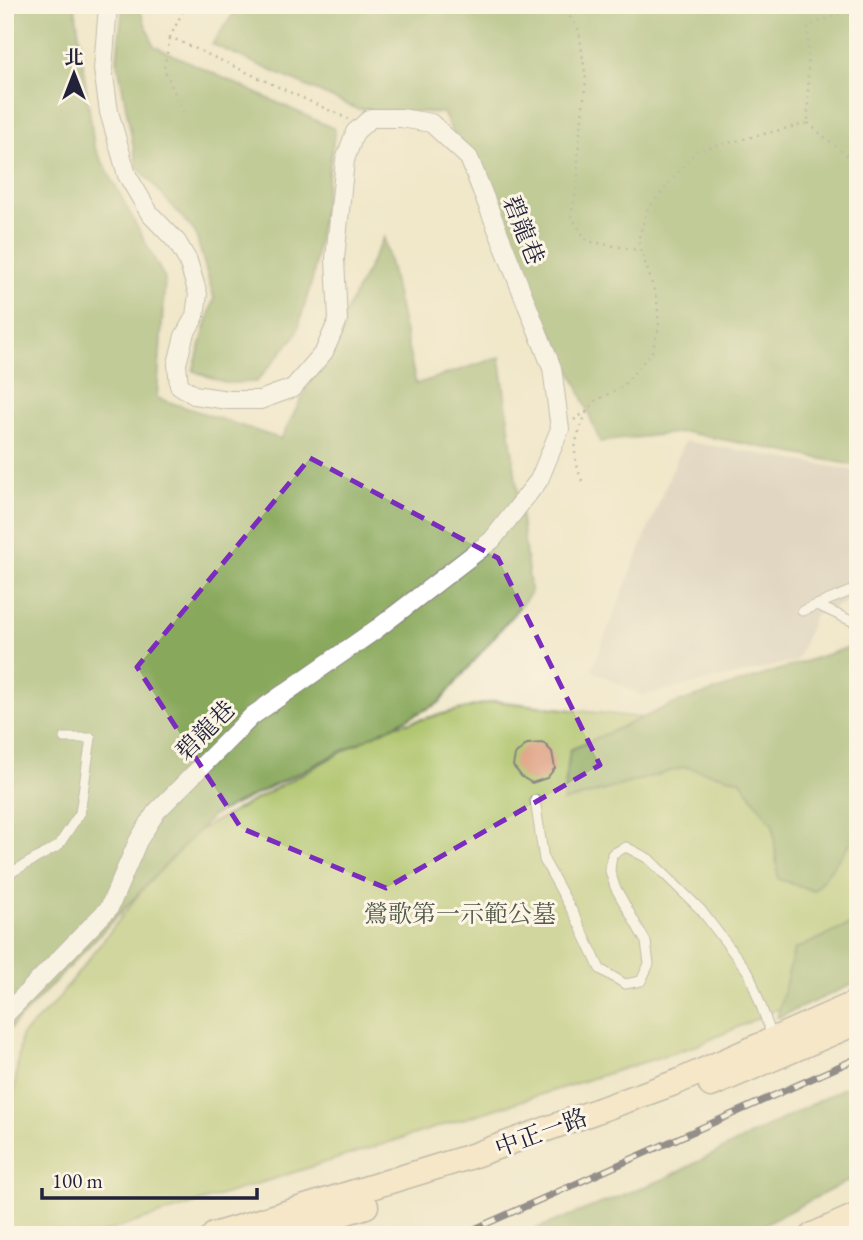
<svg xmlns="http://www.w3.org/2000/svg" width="863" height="1240" font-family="'EB Garamond','Noto Serif TC',serif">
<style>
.industrial{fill:#cdc2b9}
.green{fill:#abc267;stroke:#667251;stroke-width:2}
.forest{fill:#88a85c;stroke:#55654c;stroke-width:2}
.building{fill:#dc9a7b}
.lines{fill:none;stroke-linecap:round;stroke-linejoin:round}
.lane-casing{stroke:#8a8583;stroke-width:11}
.street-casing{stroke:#8a8583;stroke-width:20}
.secondary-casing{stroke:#8a8583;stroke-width:27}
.path{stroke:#8a8583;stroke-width:2.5;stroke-dasharray:2 5;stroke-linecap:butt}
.lane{stroke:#fff;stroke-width:9}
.street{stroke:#fff;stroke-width:18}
.secondary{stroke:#fbe6c4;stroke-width:24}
.rail-casing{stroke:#22223b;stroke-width:7}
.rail{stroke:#fcf5e5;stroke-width:4.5;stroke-dasharray:13;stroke-linecap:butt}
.marked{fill:none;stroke:#7b2cbf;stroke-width:5;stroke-dasharray:14 9;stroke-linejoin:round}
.labels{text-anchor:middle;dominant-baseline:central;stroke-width:6;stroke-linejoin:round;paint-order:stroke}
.street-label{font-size:24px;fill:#22223b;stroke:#fcf5e5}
.park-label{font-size:24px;fill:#525a4a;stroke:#fcf5e5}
</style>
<rect width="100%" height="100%" fill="#fcf5e5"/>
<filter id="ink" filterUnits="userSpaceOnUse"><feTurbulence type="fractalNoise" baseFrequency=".0143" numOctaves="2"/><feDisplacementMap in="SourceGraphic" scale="14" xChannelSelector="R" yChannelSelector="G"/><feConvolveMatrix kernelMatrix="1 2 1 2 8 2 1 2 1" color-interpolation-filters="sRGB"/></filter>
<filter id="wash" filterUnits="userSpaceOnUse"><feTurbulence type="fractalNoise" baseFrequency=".00686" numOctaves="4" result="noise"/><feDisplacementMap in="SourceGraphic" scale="28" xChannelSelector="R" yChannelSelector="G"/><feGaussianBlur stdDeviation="1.57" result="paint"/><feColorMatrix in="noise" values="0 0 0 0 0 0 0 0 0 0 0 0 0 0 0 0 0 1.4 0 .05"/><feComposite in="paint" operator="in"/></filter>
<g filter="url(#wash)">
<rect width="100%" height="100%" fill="#f1e8cb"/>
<path class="industrial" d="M684 441 858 471V597L814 616 797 661 642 696 591 670Z"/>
<path class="green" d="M495 701 730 728 858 721V973L698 1045 95 1235H5V1167L21 1036 53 1005 181 840 386 728Z"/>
<g class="forest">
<path d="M5 5H75L94 146 165 279 157 398 281 439 384 237 416 384 500 357 531 593 439 703 212 816 5 1034Z"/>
<path d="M123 5H138L154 46 335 129 313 277 296 335 256 382 226 383 193 371 214 298 195 232 137 166 117 59Z"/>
<path d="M240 5H858V466L684 432 600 442 577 384 443 113 357 109 212 44Z"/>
<path d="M850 647 858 656V833L814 891 778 879 773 825 740 780 685 767 563 802 570 750 671 705Z"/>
<path d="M858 921V982L777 1018 794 950Z"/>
<path d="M858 1081V1176L743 1235H520L662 1180Z"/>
</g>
<g id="blocks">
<path class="building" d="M544 743 552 752 555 768 547 778 532 783 522 777 513 766 515 755 527 744Z"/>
</g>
</g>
<g filter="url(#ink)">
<use href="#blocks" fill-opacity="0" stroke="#8a8583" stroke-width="2"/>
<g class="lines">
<defs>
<g id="lane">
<path d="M817 605 858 624"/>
<path d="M802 611 858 588"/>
<path d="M535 800 544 860 576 918 600 969 625 984 641 981 649 964 646 942 615 887 610 871 612 854 626 847 649 859 701 910 749 973 772 1036"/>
<path d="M5 876 58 846 80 813 91 738H64"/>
</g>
<path id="street" d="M5 1015 109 908 138 841 156 812 252 716 378 628 492 540 539 480 560 429 552 368 469 158 431 123 401 118H371L355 132 345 160 335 259 338 320 324 352 293 388 260 400H228L194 395 179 385 177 364 184 336 195 316 198 294 188 261 177 242 150 214 127 175 109 112 103 69 108 5"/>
<g id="secondary">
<path d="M711 1085 858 1022"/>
<path d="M214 1235 469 1157 677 1082 858 1002"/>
<path d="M273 1235 366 1206"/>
<path d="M813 1235 858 1215"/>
</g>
</defs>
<use href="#lane" class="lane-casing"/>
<use href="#street" class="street-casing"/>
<use href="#secondary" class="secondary-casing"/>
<g class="path">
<path d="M186 5 170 37 348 119"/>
<path d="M562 5 579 30 586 80 578 153V180L571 216 587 241 642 251"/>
<path d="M170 38 164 68 185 117"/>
<path d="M808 123 858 165"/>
<path d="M574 420 587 411 595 401 622 387 652 352 659 327 657 299 638 241 647 210 696 151 808 123V26L858 6"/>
<path d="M582 481C570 449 575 442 587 411"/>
</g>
<use href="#lane" class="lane"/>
<use href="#street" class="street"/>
<use href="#secondary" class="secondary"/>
<defs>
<path id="rail" d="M461 1235 858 1058"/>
</defs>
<use href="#rail" class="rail-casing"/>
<use href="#rail" class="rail"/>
</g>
</g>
<path d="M0 0H863V1240H0ZM310 458 498 558 600 765 386 888 241 828 137 667Z" fill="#f1e8cb" fill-opacity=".55" fill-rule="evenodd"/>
<path class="marked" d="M310 458 498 558 600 765 386 888 241 828 137 667Z"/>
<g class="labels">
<g class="street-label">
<text transform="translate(524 230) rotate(68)">碧龍巷</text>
<text transform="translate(205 730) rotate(-45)">碧龍巷</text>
<text transform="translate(541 1132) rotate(-20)">中正一路</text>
</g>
<g class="park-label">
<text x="460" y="913">鶯歌第一示範公墓</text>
</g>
</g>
<rect width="863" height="1240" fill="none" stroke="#fcf5e5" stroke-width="28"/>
<g transform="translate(74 74)" stroke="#fcf5e5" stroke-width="5" paint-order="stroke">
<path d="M0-5L12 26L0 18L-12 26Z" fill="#22223b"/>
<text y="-10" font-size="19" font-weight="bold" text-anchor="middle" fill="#22223b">北</text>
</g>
<path d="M42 1188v10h215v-10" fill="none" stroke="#22223b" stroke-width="3.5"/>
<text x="52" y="1188" font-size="21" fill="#22223b" stroke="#fcf5e5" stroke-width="5" paint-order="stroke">100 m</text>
</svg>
